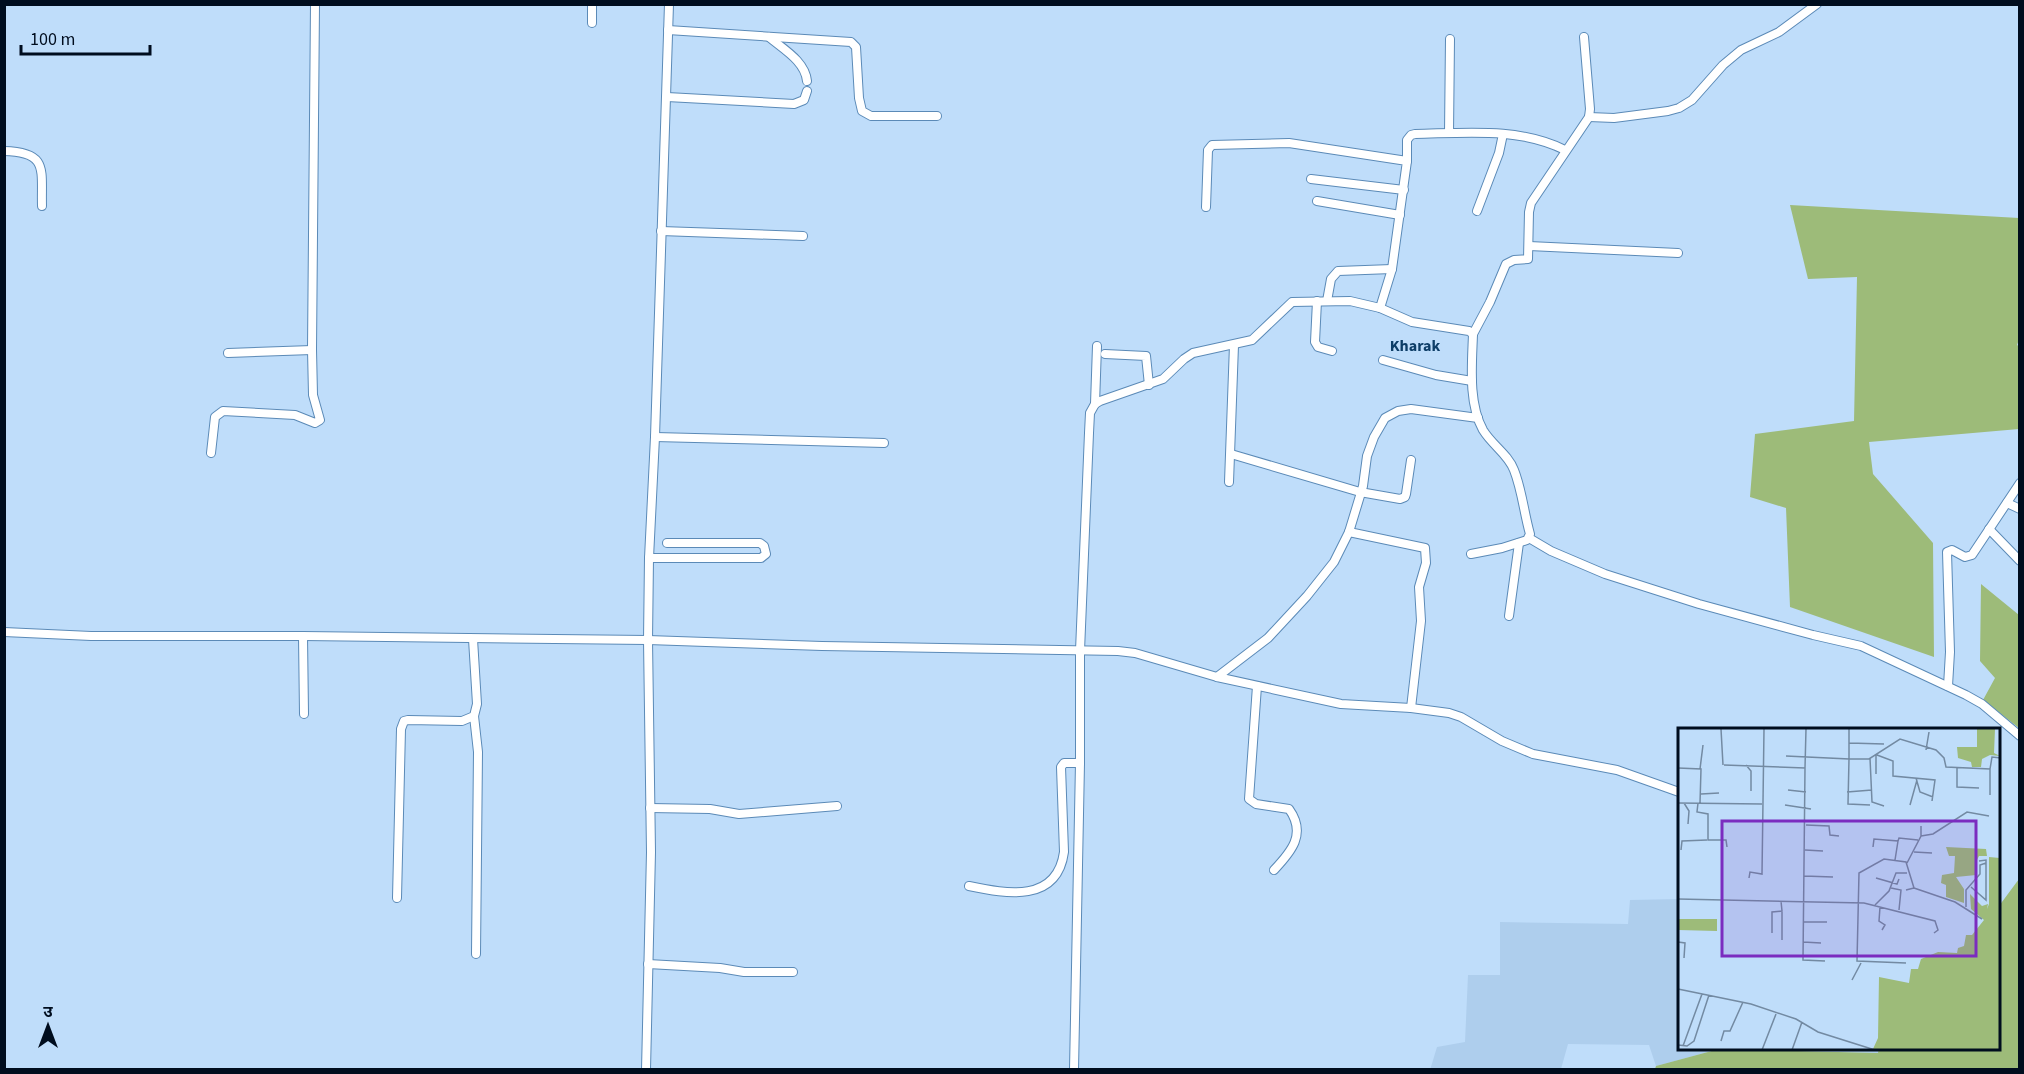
<svg xmlns="http://www.w3.org/2000/svg" width="2024" height="1074" font-family="'Source Sans 3','Noto Sans Devanagari',sans-serif">
<style>
.built{fill:#aeceed}
.green{fill:#9dbb79}
.lines{fill:none;stroke-linecap:round;stroke-linejoin:round}
.street-casing{stroke:#5b8ab7;stroke-width:10}
.street{stroke:#fff;stroke-width:8}
.labels{text-anchor:middle;dominant-baseline:central;stroke-width:5;stroke-linejoin:round;paint-order:stroke}
.neighbourhood-label{font-size:16px;font-weight:bold;fill:#0e3e67;stroke:#bfddfa}
.inset-road{fill:none;stroke:#738aa2;stroke-width:1.5}
.view{fill:#7b2cbf;fill-opacity:0.15;stroke:#7b2cbf;stroke-width:3}
.inset-edge{fill:none;stroke:#000d1e;stroke-width:3}
</style>
<rect width="100%" height="100%" fill="#bfddfa"/>
<g class="built">
<path d="M1679 899V1048L1719 1049 1656 1066 1649 1045 1568 1044 1561 1069 1430 1070 1437 1047 1465 1042 1468 975H1500V922L1628 924 1630 900Z"/>
<path d="M1879 1048V1053L1742 1049Z"/>
</g>
<g class="green">
<path d="M1790 205 2019 218 2020 337 2017 345 2020 347 2019 429 1869 442 1873 474 1933 543 1934 657 1790 607 1786 508 1750 497 1755 434 1854 421 1857 277 1808 279Z"/>
<path d="M1981 584 2019 615V728L1983 700 1995 678 1980 661Z"/>
<path d="M2019 879V1069H1655L1656 1066 1719 1049 1878 1053 1879 1048H1998L1999 906Z"/>
</g>
<g class="lines">
<defs>
<g id="street">
<path d="M592 23V4"/>
<path d="M668 30 851 42 856 47 859 98 862 111 871 116H937"/>
<path d="M769 37C783 49 805 61 807 81"/>
<path d="M667 97 794 104 804 100 807 91"/>
<path d="M1589 117 1614 118 1668 111 1679 108 1692 100 1723 65 1741 50 1779 32 1817 4"/>
<path d="M1449 133 1450 39"/>
<path d="M4 151C49 152 41 170 42 206"/>
<path d="M1407 161V140L1411 135 1415 134C1466 133 1519 127 1565 150"/>
<path d="M1311 179 1404 190"/>
<path d="M1317 201 1400 215"/>
<path d="M1206 207 1208 150 1212 145 1289 143 1407 161 1392 269 1380 308"/>
<path d="M1477 211 1499 153 1503 134"/>
<path d="M661 231 803 236"/>
<path d="M1529 246 1678 253"/>
<path d="M1317 301 1315 342 1318 347 1332 351"/>
<path d="M1327 301 1331 279 1338 271 1392 269"/>
<path d="M1473 334 1490 302 1506 264 1514 260 1528 259 1529 212 1531 203 1589 117 1590 109 1584 37"/>
<path d="M228 353 312 350"/>
<path d="M1105 354 1146 356 1149 385"/>
<path d="M1383 360 1436 375 1472 381"/>
<path d="M1095 404 1097 346"/>
<path d="M655 437 884 443"/>
<path d="M211 453 215 417 223 411 295 415 315 423 320 420 313 395 312 350 315 4"/>
<path d="M1231 454 1360 492 1400 499 1405 497 1406 494 1411 460"/>
<path d="M1229 482 1234 345"/>
<path d="M2007 503 2020 509"/>
<path d="M1989 529 2020 561"/>
<path d="M1349 532 1425 548 1426 563 1419 587 1421 621 1411 708"/>
<path d="M1529 538 1551 551 1605 574 1699 604 1813 635 1861 646 1966 695 1982 704 2020 736"/>
<path d="M649 558H761L766 554 764 546 760 543H667"/>
<path d="M1509 616 1519 543"/>
<path d="M4 632 91 636H303L648 640 822 646 1118 651 1135 653 1217 677 1341 704 1411 708 1449 713 1461 717 1502 741 1533 754 1617 770 1679 792"/>
<path d="M303 636 304 714"/>
<path d="M1217 677 1268 638 1307 596 1334 562 1349 532 1363 486 1367 456 1374 437 1385 418 1398 411 1411 409 1478 418"/>
<path d="M1257 686 1249 799 1256 804 1289 809C1307 834 1291 852 1274 870"/>
<path d="M1948 686 1950 652 1947 552 1952 550 1965 557 1972 555 2020 483"/>
<path d="M474 716 478 752 476 954"/>
<path d="M650 808 710 809 739 814 837 806"/>
<path d="M969 886C1007 894 1057 903 1064 852L1061 767 1064 763H1080"/>
<path d="M397 898 401 729 404 721 408 720 462 721 474 716 477 704 473 639"/>
<path d="M648 964 720 968 744 972H793"/>
<path d="M646 1070 651 852 648 640 649 558 655 437 669 4"/>
<path d="M1074 1070 1080 763V651L1089 433 1090 413 1095 404 1100 401 1163 379 1184 359 1193 353 1252 340 1292 302 1350 301 1380 308 1412 322 1469 331 1473 334C1472 364 1468 403 1483 430 1492 445 1508 454 1514 470 1522 490 1524 513 1530 534L1527 540 1502 548 1471 554"/>
</g>
</defs>
<use href="#street" class="street-casing"/>
<use href="#street" class="street"/>
</g>
<g class="labels">
<g class="neighbourhood-label">
<text x="1415" y="346">Kharak</text>
</g>
</g>
<g transform="translate(1678 728)">
<rect width="322" height="322" fill="#bfddfa"/>
<path d="M299 1H317L316 25 322 28 312 27 304 31 303 39H294L293 34 280 30 279 19H299ZM268 119 308 121 309 128H301L297 136 298 147 278 149 286 161V175L268 169V157L263 155 264 147 276 145 277 128H271ZM311 129 322 130V322L195 321 200 310 201 249 231 255 233 241H240L243 231 260 224 279 225 280 220 286 218 288 207H294L306 192 293 181 292 166 304 178 310 176 309 181 311 176ZM0 191H39V203L0 202Z" fill="#9dbb79"/>
<path class="inset-road" d="M43 1 45 37M171 1V31H191L222 11 258 22 266 30 268 39 312 41V67M171 15 206 16M248 22 251 4M198 27V46M199 27 215 33V48L257 52 254 73M108 28 171 31 170 76 192 77M192 30 194 74 206 78M46 37 127 40 128 1M68 37 73 43V63M0 40 23 41 22 75M127 40 125 232 147 233M279 40V59L301 60M22 41 25 17M312 41 314 29 323 30M238 50 242 64 255 69M110 62 128 64M169 64 194 62M23 66 41 65M0 75 84 76M6 75 11 83 10 96M20 75 19 84 30 86V112H48L49 119M107 77 133 81M232 77 239 52M128 97 151 98 152 107 161 108M243 108 255 106 289 84 311 88M220 113 221 110 240 112M195 119 196 111 220 113 217 132M3 122 4 113 29 112M127 122 145 123M236 124 254 125M229 135 243 108V98M126 148 155 149M71 150 72 144 84 146 86 1M198 150 219 156 221 151M293 159 308 172V132L301 133M213 160 223 162 221 182M236 160 277 174 304 191M0 171 186 175 257 193 260 202 256 205M197 177 211 163 218 145H229M202 179 201 193 207 197 204 202M288 179V162L302 146V137L308 135M104 183V212M126 194H149M94 205V184L104 183 103 173M0 214 7 215 6 230M125 214 143 215M228 235 179 233 181 145 206 131 228 134 236 160 228 162M174 252 183 235M0 261 73 276 118 291 140 304 197 322M43 313 46 303H52L65 274M0 317 9 318 16 313 31 267M5 318 24 266M84 322 98 286M114 322 124 294"/>
<path class="view" d="M44 93H298V228H44Z"/>
<rect width="322" height="322" class="inset-edge"/>
</g>
<rect width="2024" height="1074" fill="none" stroke="#000d1e" stroke-width="12"/>
<g transform="translate(48 1026)" stroke="#bfddfa" stroke-width="4.5" paint-order="stroke">
<path d="M0-4.5L10 22L0 15L-10 22Z" fill="#000d1e"/>
<text y="-9" font-size="16" font-weight="bold" text-anchor="middle" fill="#000d1e">उ</text>
</g>
<path d="M21 45v9h129v-9" fill="none" stroke="#000d1e" stroke-width="3"/>
<text x="30" y="45" font-size="18" fill="#000d1e" stroke="#bfddfa" stroke-width="4.5" paint-order="stroke">100 m</text>
</svg>
